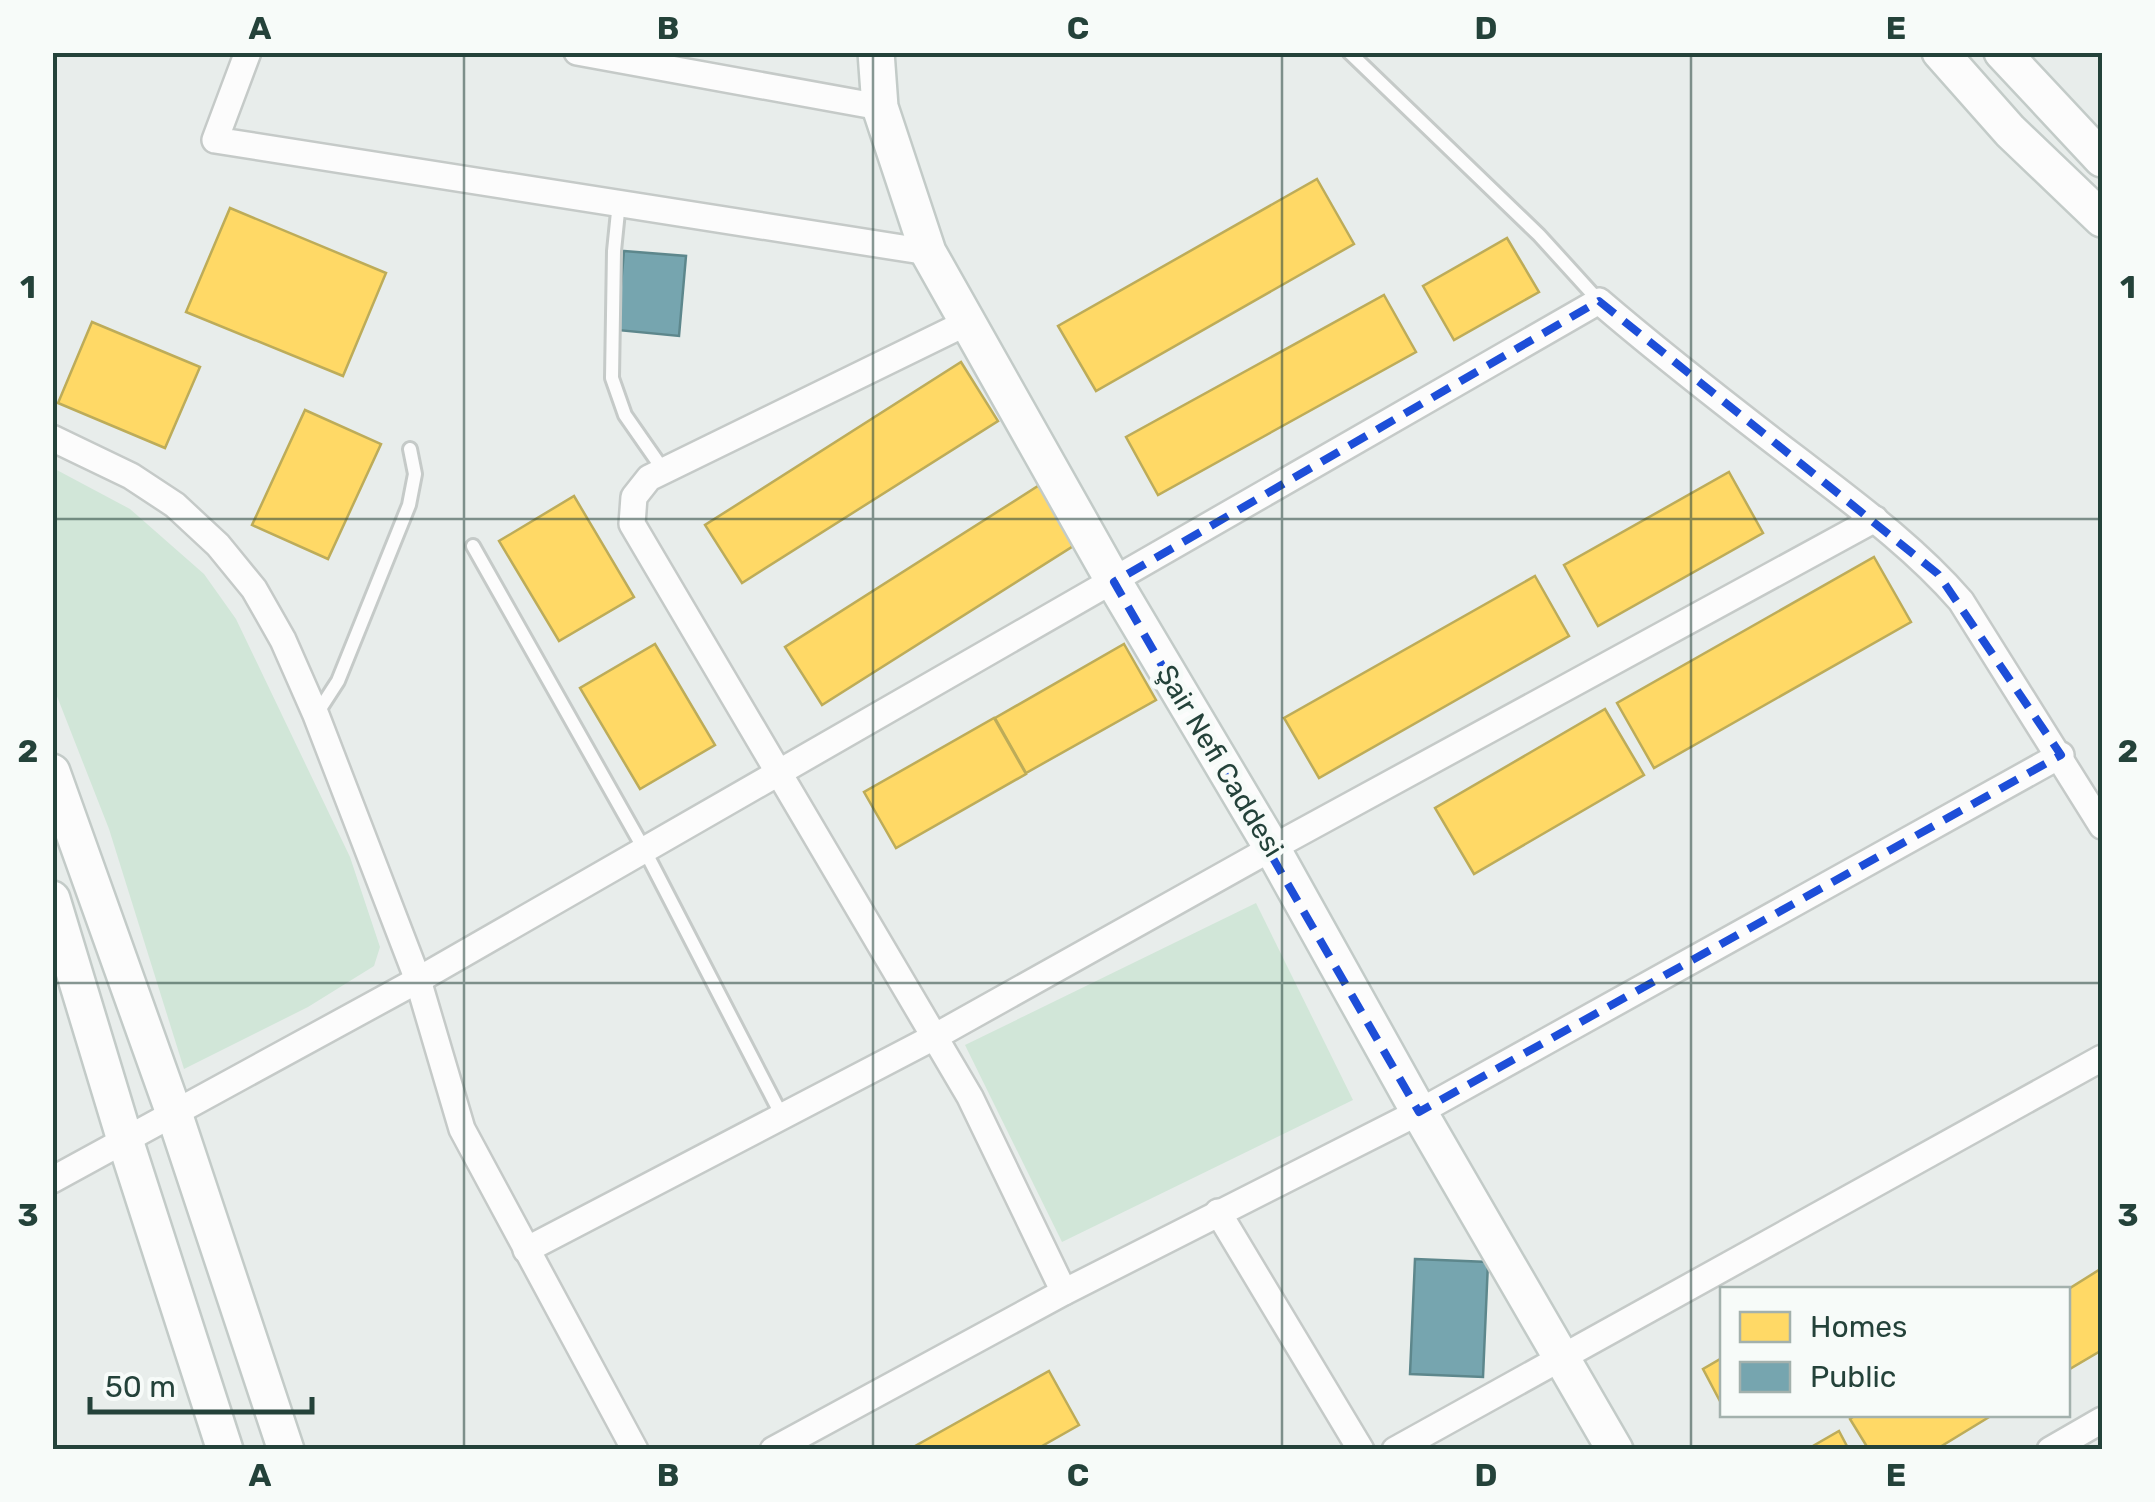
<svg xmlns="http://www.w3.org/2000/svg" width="2155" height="1502" font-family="Rubik,sans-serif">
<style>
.green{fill:#d1e6d8}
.homes{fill:#ffd966;stroke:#bdac59;stroke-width:2.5}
.public{fill:#76a5af;stroke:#5d878c;stroke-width:2.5}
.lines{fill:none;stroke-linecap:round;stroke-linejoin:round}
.lane-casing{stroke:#c5cac8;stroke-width:18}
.street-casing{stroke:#c5cac8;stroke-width:30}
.secondary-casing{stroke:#c3cbc8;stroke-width:40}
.lane{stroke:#fcfcfc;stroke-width:12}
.street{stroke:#fcfcfc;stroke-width:25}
.secondary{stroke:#fcfcfc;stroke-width:35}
.marked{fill:none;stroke:#1d4ed8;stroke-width:8;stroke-dasharray:20 12;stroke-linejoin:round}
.grid{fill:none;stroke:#24423a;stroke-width:2.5;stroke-opacity:0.55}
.labels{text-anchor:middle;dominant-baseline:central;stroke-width:10;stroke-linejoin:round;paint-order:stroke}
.street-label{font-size:28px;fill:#24423a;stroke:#f7fbf9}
.neatline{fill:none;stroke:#24423a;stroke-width:4}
.grid-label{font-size:32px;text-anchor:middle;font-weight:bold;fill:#24423a}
</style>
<rect width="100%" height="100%" fill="#e8edeb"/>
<g class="green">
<path d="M53 468 130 509 204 574 236 619 350 857 380 947 374 966 308 1007 184 1069 109 829 53 686Z"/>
<path d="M1256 903 1353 1100 1062 1242 965 1045Z"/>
</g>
<g class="homes">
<path d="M1317 179 1354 244 1096 391 1058 326Z"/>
<path d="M230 208 386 273 343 376 186 312Z"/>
<path d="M1507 238 1539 292 1454 340 1423 286Z"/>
<path d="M1384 295 1416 352 1158 495 1126 437Z"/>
<path d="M92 322 200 367 165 448 58 403Z"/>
<path d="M961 362 998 421 742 583 705 525Z"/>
<path d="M305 410 381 444 328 559 252 525Z"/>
<path d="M1729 472 1763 533 1598 626 1564 565Z"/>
<path d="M1041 484 1078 543 822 705 785 647Z"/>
<path d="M574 496 634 597 559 641 499 541Z"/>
<path d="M1874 557 1911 622 1654 768 1617 703Z"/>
<path d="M1535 576 1569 636 1319 778 1284 718Z"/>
<path d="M655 644 715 745 640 789 580 688Z"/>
<path d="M1124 644 1156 700 1026 773 995 718Z"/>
<path d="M1605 709 1644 775 1474 874 1435 808Z"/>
<path d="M994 718 1026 774 896 848 864 792Z"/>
<path d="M2102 1268V1350L2068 1370 2067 1290Z"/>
<path d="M1722 1358V1405L1703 1369Z"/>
<path d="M1049 1371 1079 1425 1035 1450H908Z"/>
<path d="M1857 1414H1994L1935 1450H1869L1850 1419Z"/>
<path d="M1839 1431 1849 1450H1806Z"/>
</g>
<g class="public">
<path d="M624 251 686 256 679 336 617 330Z"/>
<path d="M1415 1259 1488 1262 1483 1377 1410 1374Z"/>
</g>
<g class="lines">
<defs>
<g id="lane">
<path d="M1349 52 1539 235 1599 301"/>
<path d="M619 202 614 251 612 378 625 415 664 471"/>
<path d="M473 546 644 849 782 1116"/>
<path d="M316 715 338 681 409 505 415 474 410 449"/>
</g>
<g id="street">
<path d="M248 52 215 140 928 252"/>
<path d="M577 52 880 107"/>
<path d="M966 323 649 478 634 497 632 524 970 1097 1064 1292"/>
<path d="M52 438 131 476 175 505 218 545 254 589 283 640 316 715 418 980 462 1129 635 1450"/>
<path d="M52 1180 418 980 1599 301C1663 356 1730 408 1798 460 1855 504 1913 546 1961 601L2102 826"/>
<path d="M1218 1212 1361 1450"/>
<path d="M526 1250 936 1036 1272 848 1875 519"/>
<path d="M773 1450 1064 1292 1419 1112 2061 755"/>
<path d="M1395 1450 2102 1058"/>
<path d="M2050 1450 2102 1420"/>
</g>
<g id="secondary">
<path d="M876 52 880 107 928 252 1114 582 1272 848 1419 1112 1615 1450"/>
<path d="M1940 52 2010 131 2102 219"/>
<path d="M2002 52 2102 159"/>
<path d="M52 772 174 1113 286 1450"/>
<path d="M52 899 125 1140 225 1450"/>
</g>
</defs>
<use href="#lane" class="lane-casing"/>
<use href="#street" class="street-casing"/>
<use href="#secondary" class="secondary-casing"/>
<use href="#lane" class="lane"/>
<use href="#street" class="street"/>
<use href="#secondary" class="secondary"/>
</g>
<path class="marked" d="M1599 301 1938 574 2061 755 1419 1112 1114 582Z"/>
<path class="grid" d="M464 52V1450M873 52V1450M1282 52V1450M1691 52V1450M52 519H2102M52 983H2102"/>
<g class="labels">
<g class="street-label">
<text transform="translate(1220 761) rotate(59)">Şair Nefi Caddesi</text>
</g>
</g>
<rect width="2155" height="1502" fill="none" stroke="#f7fbf9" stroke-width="110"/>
<rect x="1720" y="1287" width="350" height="130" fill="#f7fbf9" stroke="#a3b1ad" stroke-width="2.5"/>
<rect x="1740" y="1312" width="50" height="30" fill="#ffd966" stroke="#a3b1ad" stroke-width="2.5"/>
<text x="1810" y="1337" font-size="30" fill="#24423a">Homes</text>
<rect x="1740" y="1362" width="50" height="30" fill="#76a5af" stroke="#a3b1ad" stroke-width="2.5"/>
<text x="1810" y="1387" font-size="30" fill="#24423a">Public</text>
<path d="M90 1397v15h222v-15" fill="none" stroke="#24423a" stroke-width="5"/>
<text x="105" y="1397" font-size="30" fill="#24423a" stroke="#f7fbf9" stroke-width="8" paint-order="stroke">50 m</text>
<rect x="55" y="55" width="2045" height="1392" class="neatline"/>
<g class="grid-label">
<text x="260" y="39">A</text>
<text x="668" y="39">B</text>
<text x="1078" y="39">C</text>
<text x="1486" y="39">D</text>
<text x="1896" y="39">E</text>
<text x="28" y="298">1</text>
<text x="2128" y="298">1</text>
<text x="28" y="762">2</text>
<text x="2128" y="762">2</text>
<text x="28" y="1226">3</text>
<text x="2128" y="1226">3</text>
<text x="260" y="1486">A</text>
<text x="668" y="1486">B</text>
<text x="1078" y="1486">C</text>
<text x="1486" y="1486">D</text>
<text x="1896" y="1486">E</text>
</g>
</svg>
